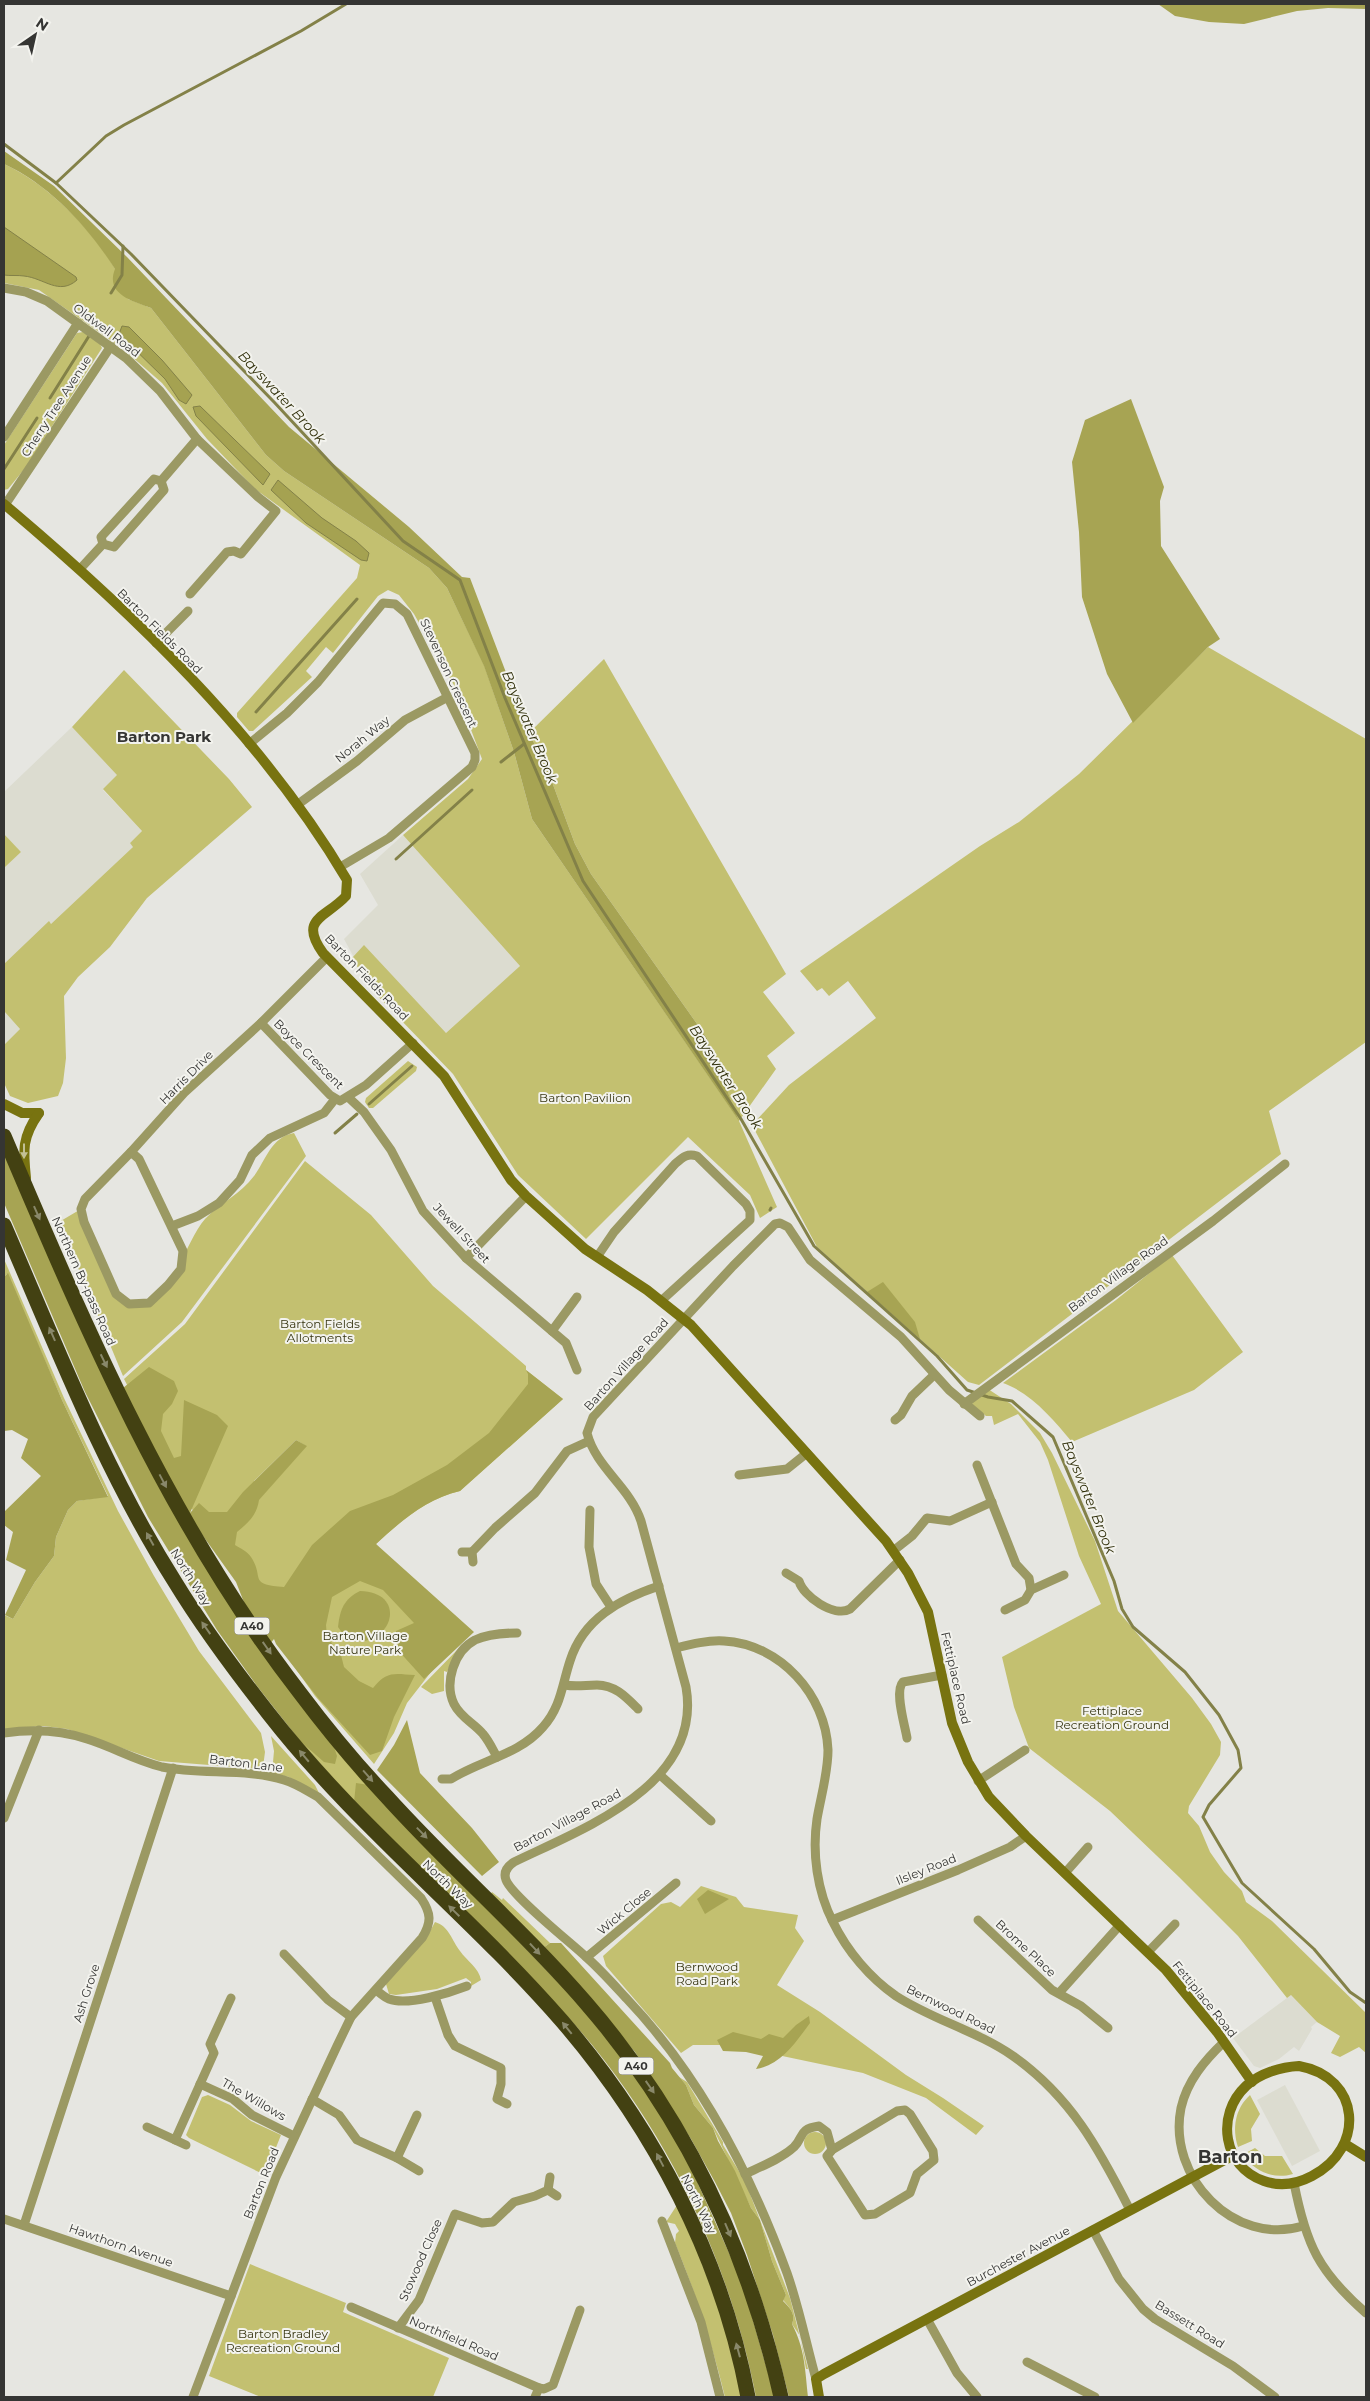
<svg xmlns="http://www.w3.org/2000/svg" width="1370" height="2401" font-family="Montserrat,sans-serif">
<style>
.built{fill:#dcdcd0}
.green{fill:#c3c070;fill-rule:evenodd}
.forest{fill:#a7a453}
.water{fill:#a5a251;stroke:#838148}
.lines{fill:none;stroke-linecap:round;stroke-linejoin:round}
.stream{stroke:#838148;stroke-width:3}
.street{stroke:#9b9963;stroke-width:9}
.secondary{stroke:#787310;stroke-width:10}
.highway{stroke:#434112;stroke-width:15}
.oneway{fill:#c2c095}
.oneway2{fill:#89886a}
.labels{text-anchor:middle;dominant-baseline:central;stroke-width:4;stroke-linejoin:round;paint-order:stroke}
.shield{fill:#f3f3ee;stroke:#6e6e6b;stroke-width:1}
.shield-label{font-size:11px;font-weight:bold;fill:#353533}
.street-label{font-size:12px;fill:#353533;stroke:#f3f3ee}
.park-label{font-size:12px;fill:#373612;stroke:#f3f3ee}
.water-label{font-size:14px;font-style:italic;fill:#31300b;stroke:#f3f3ee}
.quarter-label{font-size:15px;font-weight:bold;fill:#353533;stroke:#f3f3ee}
.district-label{font-size:18px;font-weight:bold;fill:#353533;stroke:#f3f3ee}
</style>
<rect width="100%" height="100%" fill="#e6e6e1"/>
<g class="built">
<path d="M72 727 118 775 103 790 142 831 130 843 134 846 51 924 49 922 4 964V868L21 852 4 834V792Z"/>
<path d="M403 835 520 966 446 1033 371 989 344 939 378 905 360 874Z"/>
<path d="M4 1011 20 1029 4 1045Z"/>
<path d="M1291 1995 1317 2022 1311 2027 1312 2029 1299 2051 1294 2047 1279 2059 1260 2068 1254 2066 1233 2038Z"/>
<path d="M1285 2085 1320 2151 1292 2166 1257 2100Z"/>
</g>
<g class="green">
<path d="M4 164C46 183 90 227 114 267 120 277 123 289 128 299L151 308 266 455 284 471 429 568 447 588 484 665 514 752 532 819 738 1119 707 1038 591 874 575 844 548 771 529 733 604 659 786 974 763 992 795 1033 767 1056 776 1069 739 1121 777 1207 760 1218 750 1195 688 1137 586 1239 518 1175 453 1074 371 989 352 958 364 945 446 1033 520 966 403 835 468 779 482 759 455 687 414 614 399 595 388 590 378 596 333 653 326 647 306 671 312 677 253 731H249L237 717V713L357 578 360 565 255 489 207 439 162 383 123 349 39 290 4 283Z"/>
<path d="M83 332 100 344 102 348 26 467 8 489 4 490V445L77 333Z"/>
<path d="M1208 647 1366 739V1042L1269 1111 1281 1154 979 1385 968 1382 817 1247 752 1125 789 1085 876 1018 848 981 829 996 822 988 817 991 800 971 980 846 1019 822 1079 774Z"/>
<path d="M124 670 229 779 252 807 147 898 110 947 78 977 64 996 66 1058 63 1083 58 1096 28 1103 10 1096 4 1083V1045L20 1029 4 1011V964L49 921 51 924 133 847 130 843 142 831 103 789 117 775 72 727Z"/>
<path d="M4 834 21 852 4 868Z"/>
<path d="M408 1061 417 1067 416 1071 373 1108H369L365 1102 366 1098Z"/>
<path d="M294 1133 306 1156 182 1322 123 1376 59 1222 81 1209 116 1294 129 1304C134 1304 142 1305 148 1303 171 1296 188 1238 205 1219 220 1203 241 1194 254 1176 266 1160 271 1137 294 1133Z"/>
<path d="M305 1161 371 1215 433 1286 526 1366V1370L563 1399 460 1491C426 1499 401 1521 376 1544L438 1663 407 1703 394 1733 374 1764 315 1696 274 1638 192 1509 124 1379 185 1324ZM296 1440 306 1446 259 1499 254 1481Z"/>
<path d="M1172 1255 1243 1352 1194 1390 1072 1442C1053 1419 1031 1393 1003 1383L1116 1300Z"/>
<path d="M4 1259 64 1398 118 1511 154 1576 199 1651 261 1733 265 1752 263 1767 258 1769 159 1761 67 1729 44 1726 4 1729V1615L13 1619 35 1582 54 1556 56 1537 68 1510 77 1501 108 1496 62 1400 7 1274 4 1277Z"/>
<path d="M988 1389 1011 1404 1040 1433 1052 1453 1095 1541 1118 1611 1192 1698 1211 1724 1221 1742 1220 1755 1189 1806 1188 1813 1199 1826 1210 1852 1224 1872 1242 1891 1246 1902 1272 1921 1366 2013V2053L1359 2047 1340 2057 1331 2053 1340 2036 1317 2022 1291 1995 1287 1998 1238 1936 1179 1877 1110 1811 1029 1748 1014 1707 1002 1657 1101 1604 1079 1556 1048 1460 1040 1442 1018 1414 994 1425 992 1416H986L972 1404 973 1401Z"/>
<path d="M459 1648 447 1672 444 1671V1691L432 1694 421 1687Z"/>
<path d="M271 1736 315 1785 320 1795 289 1777 272 1773 274 1751Z"/>
<path d="M300 1741 333 1744 369 1785 354 1802Z"/>
<path d="M701 1886 736 1897 744 1907 798 1915 795 1928 804 1941 777 1985 820 2012 906 2075 943 2098 984 2126 976 2135 926 2098 863 2073 730 2045H693L681 2053 606 1966 603 1956 661 1904 671 1902 680 1907Z"/>
<path d="M492 1892 502 1900 503 1898 550 1943 543 1948 490 1895Z"/>
<path d="M435 1922C449 1926 452 1941 460 1951 467 1961 479 1968 481 1980L471 1986V1982L466 1978 437 1989 396 1995 389 1994 386 1984 427 1937Z"/>
<path d="M679 2077 687 2082 723 2142V2145L745 2181 790 2298 808 2369H806L800 2336 792 2324C796 2314 790 2308 783 2300L786 2295 772 2261 760 2220 751 2208 713 2128 694 2105 686 2085Z"/>
<path d="M208 2095 230 2105 251 2121 281 2135 265 2175 189 2138 186 2135 202 2097Z"/>
<path d="M1250 2095 1260 2114 1251 2129 1252 2141 1238 2147C1232 2128 1235 2109 1250 2095Z"/>
<circle cx="815" cy="2143" r="11"/>
<path d="M1255 2148 1265 2156H1282L1293 2174C1273 2180 1255 2171 1242 2155Z"/>
<path d="M677 2205 698 2253 727 2329 742 2397H725C712 2344 696 2294 675 2243L676 2234 679 2231 675 2224 666 2222Z"/>
<path d="M250 2264 346 2303 343 2312 449 2358 433 2397H261L209 2376Z"/>
</g>
<g class="forest">
<path d="M1158 4H1366V9L1328 8 1297 11 1244 24 1209 22 1175 16Z"/>
<path d="M4 151 54 186 127 257 289 427 409 527 462 577 470 578 529 733 548 771 575 844 591 874 707 1038 739 1121 532 819 514 752 484 666 447 588 429 568 284 471 266 455 151 308C132 301 105 294 115 269 88 227 50 185 4 164Z"/>
<path d="M1131 399 1164 487 1160 501 1161 546 1220 639 1208 647 1133 723 1107 674 1082 597 1079 532 1072 462 1085 420Z"/>
<path d="M4 1150 142 1447 333 1744 337 1756 335 1764 324 1762 300 1741 257 1686 217 1630 148 1517 85 1392 4 1203Z"/>
<path d="M8 1273 62 1400 108 1497 77 1501 68 1510 56 1537 54 1556 35 1582 13 1619 5 1615 26 1570 6 1560 13 1532 4 1525V1512L41 1476 21 1458 28 1439 12 1430 4 1431V1277Z"/>
<path d="M883 1282 915 1322 920 1339 867 1292Z"/>
<path d="M149 1367 174 1381 178 1391 172 1404 163 1414 161 1431 174 1458 181 1456 184 1400 217 1415 228 1426 190 1513 199 1503 209 1512H227L243 1492 296 1440 307 1446 259 1500C257 1515 248 1523 237 1532L235 1545C240 1548 248 1552 251 1557 265 1578 247 1584 284 1587L312 1545 350 1511 393 1495 447 1465 489 1433 528 1384V1374L526 1370 563 1399 460 1491C426 1499 401 1521 376 1544L474 1632 424 1679 396 1648V1631L414 1623 383 1590 360 1581 332 1597 326 1625 327 1637 341 1655 344 1667 359 1681 373 1688C387 1670 395 1674 415 1675L394 1717 382 1751 370 1755 318 1698 276 1644 274 1639 269 1645 249 1615 236 1582 188 1515 123 1388Z"/>
<path d="M360 1591C409 1592 393 1649 348 1641L338 1627C340 1609 344 1599 360 1591Z"/>
<path d="M407 1720 420 1773 472 1828 499 1862 482 1876 377 1770 394 1745Z"/>
<path d="M356 1783 369 1785 578 2003 634 2073 682 2148 742 2282 775 2397H756C729 2258 663 2121 567 2016 544 1991 519 1968 495 1944 448 1897 401 1849 354 1802Z"/>
<path d="M708 1890 729 1899 705 1914 697 1899Z"/>
<path d="M550 1943H561L670 2063 672 2068 686 2085 694 2105 713 2128 718 2141 735 2171 751 2208 760 2220 772 2261 786 2295 783 2301C790 2308 796 2314 792 2324 805 2349 805 2370 808 2397H789L773 2335 747 2255 731 2213 715 2182 691 2139 635 2052 543 1948Z"/>
<path d="M809 2016 810 2023C796 2042 781 2065 756 2069L763 2056 746 2052 723 2051 717 2040 733 2032 761 2039 769 2034 783 2038 796 2025Z"/>
</g>
<g class="water">
<path d="M4 227 76 277 77 280C59 296 44 278 24 276 18 275 10 276 4 275Z"/>
<path d="M122 326 129 327 162 360 192 395 186 404 179 400 165 379 119 334Z"/>
<path d="M200 406 270 474 263 485 196 416 193 407Z"/>
<path d="M278 480 322 518 356 541 369 553 367 561 361 560 306 523 271 490Z"/>
</g>
<g class="lines">
<g class="stream">
<path d="M4 144 56 183 131 254 274 402 403 541 460 580 505 698 583 881 741 1119 814 1246 937 1356 967 1390 988 1397 1012 1401 1053 1437 1114 1581 1122 1609 1133 1627 1185 1672 1219 1715 1238 1750 1241 1768 1209 1805 1203 1817 1242 1883 1314 1949 1350 1992 1366 2003"/>
<path d="M56 183 106 136 124 125 301 31 346 4"/>
<path d="M111 293 122 275 123 246"/>
<path d="M50 398 89 336"/>
<path d="M4 469 37 418"/>
<path d="M256 712 357 599"/>
<path d="M501 762 524 744"/>
<path d="M396 859 472 790"/>
<path d="M369 1104 412 1066"/>
<path d="M335 1133 357 1114"/>
<path d="M770 1210 771 1208"/>
</g>
<g class="street">
<path d="M4 288 26 292 47 301 126 358 160 391 197 439 258 497 276 511 241 554 234 551 227 552 190 594"/>
<path d="M4 437 78 323"/>
<path d="M154 479 161 481 164 490 114 547 103 544 101 537Z"/>
<path d="M161 481 197 439"/>
<path d="M5 505 111 346"/>
<path d="M80 569 103 544"/>
<path d="M156 643 188 611"/>
<path d="M249 744 287 713 318 682 383 603 395 604 407 614 475 753V760L472 767 389 838 340 867"/>
<path d="M297 805 357 761 405 720 446 698"/>
<path d="M261 1023 330 1095 340 1101 366 1085 413 1043"/>
<path d="M348 1097 364 1112 391 1150 423 1211 466 1258 566 1343 577 1370"/>
<path d="M131 1152 139 1159 183 1251 181 1269 168 1285 149 1303 129 1304 116 1294 84 1222 81 1209 85 1199Z"/>
<path d="M131 1152 184 1093 261 1023 327 957"/>
<path d="M172 1226 198 1216 219 1203 240 1180 252 1155 270 1138 324 1113 335 1099"/>
<path d="M597 1257 614 1232 675 1164C683 1157 687 1153 697 1156L746 1204 750 1211V1220L661 1301"/>
<path d="M466 1258 526 1196"/>
<path d="M552 1331 577 1297"/>
<path d="M964 1404 1213 1221 1285 1164"/>
<path d="M895 1420 901 1415 912 1396 934 1375"/>
<path d="M977 1465 1016 1564 1029 1578 1031 1590"/>
<path d="M739 1475 787 1469 807 1453"/>
<path d="M590 1510 589 1547 596 1584 611 1607"/>
<path d="M893 1551 912 1536 927 1518 950 1521 992 1502"/>
<path d="M462 1552H472"/>
<path d="M473 1562 472 1552 495 1528 535 1493 567 1451 589 1441"/>
<path d="M786 1573 799 1581C803 1596 834 1618 850 1609L900 1560"/>
<path d="M1005 1610 1025 1600 1031 1590 1064 1575"/>
<path d="M676 1648C692 1644 708 1640 724 1641 780 1644 826 1695 828 1750 828 1773 821 1796 817 1819 812 1853 817 1891 833 1922 847 1951 870 1978 896 1996 933 2020 977 2031 1013 2056 1071 2097 1099 2149 1130 2210"/>
<path d="M565 1685C576 1687 586 1685 597 1685 615 1685 626 1697 638 1709"/>
<path d="M4 1733C32 1729 60 1730 87 1739 113 1747 134 1760 162 1767 200 1775 248 1768 284 1780 297 1784 307 1791 318 1797L421 1898C431 1913 432 1922 422 1938L351 2017 337 2046 276 2177 193 2397"/>
<path d="M907 1738C905 1725 894 1691 903 1682L942 1675"/>
<path d="M497 1757C493 1750 489 1741 483 1734 474 1723 461 1718 454 1704 444 1683 454 1651 475 1640 488 1634 502 1633 517 1633"/>
<path d="M660 1775 711 1821"/>
<path d="M442 1779H451C481 1760 519 1755 543 1727 561 1707 562 1685 570 1661 583 1619 620 1599 659 1586"/>
<path d="M978 1781 1025 1750"/>
<path d="M4 1818 39 1730"/>
<path d="M1065 1873 1088 1847"/>
<path d="M832 1920 958 1870 1010 1847 1026 1836"/>
<path d="M978 1920 1052 1990 1081 2006 1108 2028"/>
<path d="M1148 1952 1175 1924"/>
<path d="M284 1954 328 2000 351 2017"/>
<path d="M587 1957 676 1883"/>
<path d="M376 1990C380 1993 384 1997 389 1999 408 2006 449 1993 467 1986"/>
<path d="M1059 1993 1120 1925"/>
<path d="M435 1997 448 2035 455 2046 501 2068V2084L497 2099 507 2104"/>
<path d="M1224 2042C1205 2060 1187 2081 1181 2108 1167 2177 1234 2247 1303 2226"/>
<path d="M200 2084 233 2099 252 2115 294 2136"/>
<path d="M312 2099 339 2115 357 2140 397 2158 419 2171"/>
<path d="M905 2110 910 2114 933 2151 934 2160 917 2174 910 2193 875 2214 865 2215 827 2156 832 2150 897 2111Z"/>
<path d="M147 2127 186 2145"/>
<path d="M175 2140 214 2053 210 2044 231 1998"/>
<path d="M397 2158 417 2115"/>
<path d="M745 2174C760 2167 781 2159 794 2147 804 2137 798 2129 819 2126L827 2132 832 2150"/>
<path d="M1294 2183C1306 2245 1319 2272 1366 2313"/>
<path d="M548 2190 557 2196"/>
<path d="M4 2219 231 2296"/>
<path d="M662 2221 701 2322 720 2397"/>
<path d="M24 2225 173 1768"/>
<path d="M1093 2230 1119 2279 1143 2309 1155 2319 1233 2366 1275 2397"/>
<path d="M351 2307 539 2388 535 2397"/>
<path d="M927 2319 957 2373 977 2397"/>
<path d="M398 2328 419 2300 455 2214 482 2223 493 2222 514 2202 535 2196 548 2190 550 2177"/>
<path d="M1027 2362 1095 2397"/>
<path d="M816 2379C806 2343 799 2307 787 2273 751 2174 700 2076 627 1999 614 1985 600 1969 585 1956 570 1942 512 1896 506 1880 503 1872 508 1866 514 1862 584 1828 703 1785 686 1687L641 1521C630 1487 596 1468 587 1433L593 1417 733 1266 775 1224 780 1223 788 1227 810 1260 901 1337 949 1390 980 1416"/>
<path d="M539 2388 544 2389 553 2385 580 2310"/>
</g>
<g class="secondary">
<path d="M4 504C131 611 262 736 347 880L346 896C326 918 298 918 323 953L444 1076 511 1180 526 1196 585 1249 647 1290 691 1325 886 1541 908 1573 928 1612 952 1723 968 1762 989 1797 1026 1836 1166 1970 1217 2032 1252 2082"/>
<path d="M4 1104 22 1113H39"/>
<path d="M26 1178C23 1150 22 1137 39 1113"/>
<path d="M1299 2066C1361 2077 1366 2148 1312 2176 1297 2184 1281 2187 1264 2181 1223 2167 1215 2115 1246 2086 1260 2073 1281 2067 1299 2066Z"/>
<path d="M1345 2144 1366 2157"/>
<path d="M819 2397 816 2379 824 2374 1232 2156"/>
</g>
<g class="highway">
<path d="M4 1136C86 1329 170 1526 300 1693 327 1729 356 1764 387 1797 451 1868 524 1931 586 2003 685 2117 748 2251 781 2397"/>
<path d="M4 1225C56 1345 104 1470 175 1582 203 1628 236 1672 269 1714 357 1827 469 1914 562 2021 654 2128 722 2258 748 2397"/>
</g>
</g>
<defs><path id="oneway-solid" d="M-6-.8H1V-3.2L6.5 0L1 3.2V.8H-6Z" transform="scale(1.25)"/></defs>
<use class="oneway" href="#oneway-solid" transform="translate(24 1151) rotate(90)"/>
<g class="oneway2">
<use href="#oneway-solid" transform="translate(37 1213) rotate(66)"/>
<use href="#oneway-solid" transform="translate(52 1334) rotate(-114)"/>
<use href="#oneway-solid" transform="translate(104 1361) rotate(64)"/>
<use href="#oneway-solid" transform="translate(163 1481) rotate(62)"/>
<use href="#oneway-solid" transform="translate(150 1539) rotate(-119)"/>
<use href="#oneway-solid" transform="translate(206 1628) rotate(-125)"/>
<use href="#oneway-solid" transform="translate(267 1648) rotate(55)"/>
<use href="#oneway-solid" transform="translate(304 1756) rotate(-130)"/>
<use href="#oneway-solid" transform="translate(368 1776) rotate(49)"/>
<use href="#oneway-solid" transform="translate(422 1833) rotate(46)"/>
<use href="#oneway-solid" transform="translate(454 1911) rotate(-136)"/>
<use href="#oneway-solid" transform="translate(535 1949) rotate(47)"/>
<use href="#oneway-solid" transform="translate(567 2028) rotate(-129)"/>
<use href="#oneway-solid" transform="translate(650 2087) rotate(55)"/>
<use href="#oneway-solid" transform="translate(660 2160) rotate(-118)"/>
<use href="#oneway-solid" transform="translate(728 2230) rotate(67)"/>
<use href="#oneway-solid" transform="translate(738 2350) rotate(-105)"/>
</g>
<g class="labels">
<g class="shield">
<rect x="234.5" y="1617.5" width="35" height="17" rx="4"/>
<rect x="618.5" y="2057.5" width="35" height="17" rx="4"/>
</g>
<g class="shield-label">
<text x="252" y="1626">A40</text>
<text x="636" y="2066">A40</text>
</g>
<g class="street-label">
<text transform="translate(107 330) rotate(37)">Oldwell Road</text>
<text transform="translate(56 406) rotate(-57)">Cherry Tree Avenue</text>
<text transform="translate(160 631) rotate(45)">Barton Fields Road</text>
<text transform="translate(449 673) rotate(65)">Stevenson Crescent</text>
<text transform="translate(362 739) rotate(-39)">Norah Way</text>
<text transform="translate(367 977) rotate(46)">Barton Fields Road</text>
<text transform="translate(309 1054) rotate(45)">Boyce Crescent</text>
<text transform="translate(186 1077) rotate(-45)">Harris Drive</text>
<text transform="translate(462 1233) rotate(47)">Jewell Street</text>
<text transform="translate(1118 1274) rotate(-36)">Barton Village Road</text>
<text transform="translate(84 1281) rotate(66)">Northern By-pass Road</text>
<text transform="translate(626 1364) rotate(-48)">Barton Village Road</text>
<text transform="translate(191 1577) rotate(58)">North Way</text>
<text transform="translate(956 1678) rotate(77)">Fettiplace Road</text>
<text transform="translate(246 1763) rotate(7)">Barton Lane</text>
<text transform="translate(567 1820) rotate(-28)">Barton Village Road</text>
<text transform="translate(926 1869) rotate(-22)">Ilsley Road</text>
<text transform="translate(448 1884) rotate(44)">North Way</text>
<text transform="translate(624 1911) rotate(-40)">Wick Close</text>
<text transform="translate(1026 1948) rotate(43)">Brome Place</text>
<text transform="translate(86 1993) rotate(-72)">Ash Grove</text>
<text transform="translate(1205 1999) rotate(51)">Fettiplace Road</text>
<text transform="translate(951 2009) rotate(26)">Bernwood Road</text>
<text transform="translate(254 2099) rotate(30)">The Willows</text>
<text transform="translate(261 2183) rotate(-68)">Barton Road</text>
<text transform="translate(699 2204) rotate(64)">North Way</text>
<text transform="translate(121 2245) rotate(19)">Hawthorn Avenue</text>
<text transform="translate(1018 2256) rotate(-28)">Burchester Avenue</text>
<text transform="translate(420 2260) rotate(-66)">Stowood Close</text>
<text transform="translate(1190 2324) rotate(32)">Bassett Road</text>
<text transform="translate(454 2338) rotate(23)">Northfield Road</text>
</g>
<g class="park-label">
<text x="585" y="1097">Barton Pavilion</text>
<text x="320" y="1323">Barton Fields<tspan x="320" dy="14">Allotments</tspan></text>
<text x="365" y="1635">Barton Village<tspan x="365" dy="14">Nature Park</tspan></text>
<text x="1112" y="1710">Fettiplace<tspan x="1112" dy="14">Recreation Ground</tspan></text>
<text x="707" y="1966">Bernwood<tspan x="707" dy="14">Road Park</tspan></text>
<text x="283" y="2333">Barton Bradley<tspan x="283" dy="14">Recreation Ground</tspan></text>
</g>
<g class="water-label">
<text transform="translate(282 397) rotate(47)">Bayswater Brook</text>
<text transform="translate(530 727) rotate(67)">Bayswater Brook</text>
<text transform="translate(726 1077) rotate(57)">Bayswater Brook</text>
<text transform="translate(1089 1497) rotate(68)">Bayswater Brook</text>
</g>
<g class="quarter-label">
<text x="164" y="736">Barton Park</text>
</g>
<g class="district-label">
<text x="1230" y="2157">Barton</text>
</g>
</g>
<rect width="1370" height="2401" fill="none" stroke="#353533" stroke-width="10"/>
<g transform="translate(35 35) rotate(34)" stroke="#f3f3ee" stroke-width="4" paint-order="stroke">
<path d="M0-4L9 19L0 12L-9 19Z" fill="#353533"/>
<text y="-8" font-size="14" font-weight="bold" text-anchor="middle" fill="#353533">N</text>
</g>
</svg>
